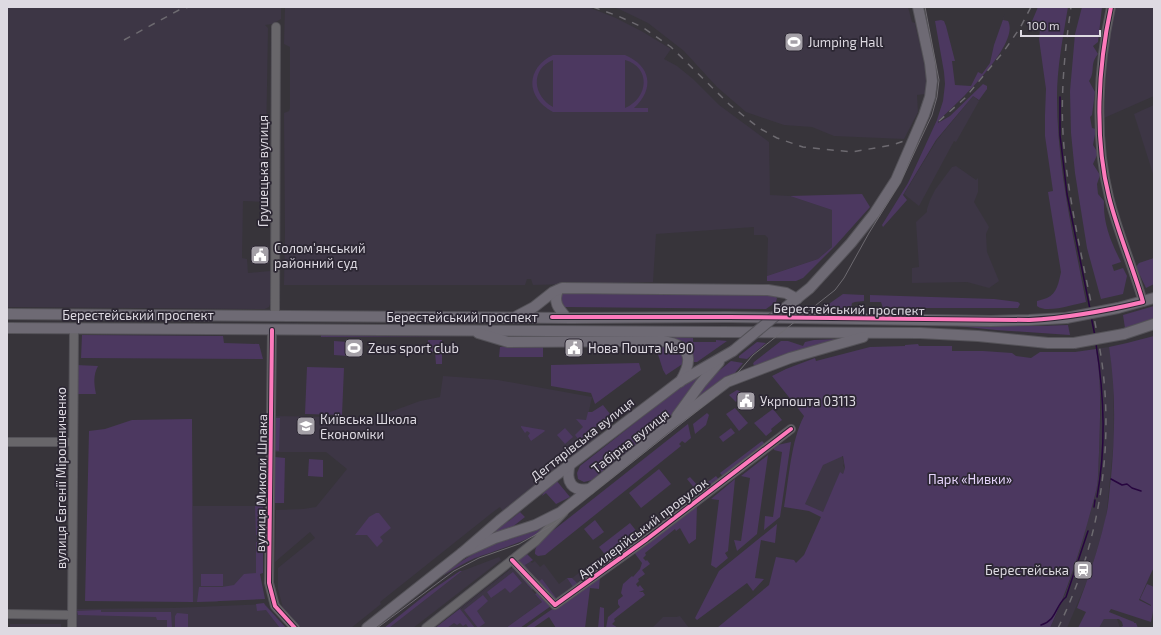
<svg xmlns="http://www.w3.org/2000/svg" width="1161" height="635" font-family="'Exo 2',sans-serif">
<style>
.built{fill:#3d3645}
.green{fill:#4c3860;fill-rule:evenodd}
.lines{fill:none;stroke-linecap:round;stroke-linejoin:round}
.stream{stroke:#27053f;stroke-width:1.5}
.minor-casing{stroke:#545258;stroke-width:10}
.major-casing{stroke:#545258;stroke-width:12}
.minor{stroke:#68666a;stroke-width:8}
.major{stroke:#6e6a74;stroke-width:10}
.tram{stroke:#6d6a70;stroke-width:1}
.rail{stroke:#6d6a70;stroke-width:1.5;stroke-dasharray:7 7;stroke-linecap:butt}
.major-bridge-casing{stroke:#545258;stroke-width:12;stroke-linecap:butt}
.major-bridge{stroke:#6e6a74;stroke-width:10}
.cycleway-casing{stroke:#2c2733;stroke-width:6}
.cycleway{stroke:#fd7abc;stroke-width:4}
.labels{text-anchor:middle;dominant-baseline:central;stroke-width:3.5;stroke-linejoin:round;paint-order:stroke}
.poi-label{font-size:13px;fill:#dedae2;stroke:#2c2733;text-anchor:start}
.street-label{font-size:13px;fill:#dedae2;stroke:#2c2733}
.park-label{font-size:13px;fill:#e6d4fc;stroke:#2c2733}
</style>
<rect width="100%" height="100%" fill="#37343a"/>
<g class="built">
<path d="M7 7H281V19L272 24 265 25 268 28 265 202 243 201 242 258 247 259 248 273 270 271 271 301 269 307 265 309 7 307Z"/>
<path d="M285 7H588L616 18 643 32 671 49 664 59 677 66 693 79 719 105 769 142 770 195 790 196 832 210V247L818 259 767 276 768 238 765 235H754V227L656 234 653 282 533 285 531 279H527L525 285H284L285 232 284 113 289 111 290 108V47L284 44Z"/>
<path d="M611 7H908L912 22 915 23 926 71 927 80 925 94 917 95 918 112 904 139 834 136 812 127 784 125 746 112 717 87 684 51 648 23 619 9Z"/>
<path d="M1115 7H1154V96L1104 118 1107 59 1109 39Z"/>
<path d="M973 96 979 101 956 142 954 141 919 206 904 194 937 140Z"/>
<path d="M1154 105V177L1134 114Z"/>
<path d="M956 166 976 180 978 178V192L974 202 989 227 986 234 987 252 999 281 989 288 967 282 912 283V268L919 267 916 222 927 212V209L930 200 935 190 952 167Z"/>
<path d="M1109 347 1113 370 1114 439 1106 519 1090 574 1067 628H1050L1062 602 1075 566 1095 496 1098 475 1101 407 1098 368 1096 349Z"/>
<path d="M443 376 498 380 592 397 587 420 600 437 504 513 500 507 493 512 380 602 381 604 351 628H301L283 608 278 589V568L315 538 310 532 275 562 276 510 303 509 316 507 347 469 326 452H272L273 416 336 417 337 419 379 416 420 401 440 397Z"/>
<path d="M820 415 842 456 844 463 843 466 845 468 843 474 840 473 823 513 805 504 794 444 802 420Z"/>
<path d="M193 506H260V573L217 602H193Z"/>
<path d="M499 557 501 560 413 628 390 627 462 571Z"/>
<path d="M599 558 603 564 576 583 572 578Z"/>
<path d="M530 561 532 563 535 561 540 567 544 564 559 584 567 578 573 587 557 599 542 580 538 582 525 565Z"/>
<path d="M513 568 542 602 506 628H437Z"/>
<path d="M265 604 286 628H75V609L173 608Z"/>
<path d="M680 616 689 628H652L663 617H676Z"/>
<path d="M1104 619H1117L1120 628H1099Z"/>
<rect x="10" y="624" width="51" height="4"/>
</g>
<g class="green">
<path d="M1038 7H1068C1063 37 1057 67 1057 97 1057 167 1073 234 1086 302 1075 304 1046 314 1037 306V301C1041 300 1044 299 1047 298 1057 294 1059 281 1061 272L1048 192 1053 191 1045 136V115L1046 89 1039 39 1040 30 1030 26Z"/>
<path d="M1082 7H1102L1098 42 1093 46 1098 54C1089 65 1096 71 1089 81L1095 92 1092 115 1090 117 1092 128 1096 129 1093 145 1098 153 1093 164 1100 175 1097 184 1098 194 1104 201C1103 224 1111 242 1121 262L1112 265 1114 271 1123 268 1127 276 1123 294 1101 299 1087 248 1075 173 1071 133 1070 91 1075 34Z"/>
<path d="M1005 14 1003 20 1008 21C1021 44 956 105 939 120L938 123 950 116 983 84 987 86V89L979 100 973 96 936 140 903 195 907 200 883 227 882 225 908 183 937 120 943 101 945 84 944 72 935 21 941 20 944 21 946 26 955 61H952L955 85 971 86 978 72 982 74 990 63 994 45Z"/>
<path d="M553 55H625C651 66 655 89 634 108H648V112H553C525 97 526 68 553 55ZM553 60V107C533 96 530 69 553 60ZM625 60C651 67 649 98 625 108Z"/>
<path d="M862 194 870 207 836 245 803 278 796 281H767V276L818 259 832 247V210L790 196Z"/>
<path d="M1154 258V284L1146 288 1136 267 1139 263Z"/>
<path d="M566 292 771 293 777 298 776 302 766 309 567 307H563L559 296Z"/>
<path d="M843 294 864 295V301L855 302 852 303 851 309 823 308Z"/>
<path d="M870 295 994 299 1018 302 1020 304 1018 308H883L881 302H870Z"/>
<path d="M1154 306V318L1125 328 1123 315Z"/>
<path d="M1068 325 1070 335 996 330 957 326H1041Z"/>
<path d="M327 333H467L475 336 321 337V335Z"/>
<path d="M82 335 223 336 224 343 259 344 263 359 81 358Z"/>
<path d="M662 336 693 338V342H716V340L727 341 697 362H693C688 342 681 340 662 336Z"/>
<path d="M1154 336V568L1152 571 1139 600 1151 606V605L1140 599 1147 584 1154 587C1154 599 1154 610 1151 622L1111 609 1109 612 1134 622V623H1136L1138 628H1121V627L1123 626 1122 622 1119 619H1104L1099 628H1078L1086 612 1077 608C1088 579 1098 550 1105 520 1109 507 1109 492 1111 478 1115 434 1116 391 1109 347L1127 343Z"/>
<path d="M840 339 755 366 753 364 754 362 781 341H788L803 346 805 342 814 340Z"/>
<path d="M428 340H442V364H436L435 352H428Z"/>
<path d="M334 341 348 342V356L334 355Z"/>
<path d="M757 342 766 343 747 359 739 358V356Z"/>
<path d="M918 344 919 346H952V351H983L1012 353 1016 356 1031 358 1040 352H1075L1096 349C1102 384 1100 418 1099 453 1098 467 1099 482 1095 495 1083 541 1070 585 1050 628H717L769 585 776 557 794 560 796 563 804 555 821 517 809 511 784 507C789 479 791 440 804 416L772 376 786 369 815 358 816 361 870 347 905 346V345ZM843 456 845 468 843 474 840 472 823 512 805 504 823 465Z"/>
<path d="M655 345H671L682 353 684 363 666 375 663 370Z"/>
<path d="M500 347H543V357H499Z"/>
<path d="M731 361 743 363 734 374 695 401 694 400 714 375Z"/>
<path d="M639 363 641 370 595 404 591 393 551 386V365Z"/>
<path d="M712 364 682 404 663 424 592 480 584 482 578 479 577 473 580 466 678 389Z"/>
<path d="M76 365 98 366C93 375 94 384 96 394H76Z"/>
<path d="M307 367 344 368 342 415 305 414Z"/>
<path d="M737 390 745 394 736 402 729 395Z"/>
<path d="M603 405 610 414V416L579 440 575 435 583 427 576 419 586 420 588 412H592Z"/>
<path d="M735 408 748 423 739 431 726 414Z"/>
<path d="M773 409 782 420 771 429 772 431 766 436 754 423Z"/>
<path d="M707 413 709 415 706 425 695 434 693 424Z"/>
<path d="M276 418H280L279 451 273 450V421Z"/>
<path d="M192 419 193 602 85 601 89 431 105 429 132 420Z"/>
<path d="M688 424 691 438 685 443 682 441 679 444 681 446 545 555 538 556 535 554C534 543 547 535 555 529Z"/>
<path d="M521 426 544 430 545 431 531 441 528 436 530 433 527 431 525 433 521 427Z"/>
<path d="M565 428 573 437 565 444 557 435Z"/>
<path d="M731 428 735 433 723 442 719 437Z"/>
<path d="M762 441 766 445 724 478 720 473Z"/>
<path d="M791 442 780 517 764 530 765 516 773 517 782 452 774 450 773 446Z"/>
<path d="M768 455 757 534 737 551 734 540 741 541 750 478 741 476Z"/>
<path d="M275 457 285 458 284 503H274Z"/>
<path d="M309 459 323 460V477L308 476Z"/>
<path d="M659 469 671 484 641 508 629 493Z"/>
<path d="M716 476 720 481 700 495 687 479 690 477 700 488Z"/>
<path d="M735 479 728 551 725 553 728 558 716 568 711 565 719 500 711 499Z"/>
<path d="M556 480 570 497 556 504 546 493 542 496C544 490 553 486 556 480Z"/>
<path d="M697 504 696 539 689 544 680 528 676 531 675 529 645 553 646 555 643 558 646 561 647 560 650 564 642 570 645 574 638 579 639 581 636 584 638 587 640 585 644 590 639 592H643L645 595 614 619 615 621 612 624 618 628H606L608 617 620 607 618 604V600L623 596 621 593 623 584 632 576 633 577 640 569 642 563 633 551Z"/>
<path d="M255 506H263V535H256Z"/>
<path d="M520 512 525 517 511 528 489 535 501 523 509 521Z"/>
<path d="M376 513H379L391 528 380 537 383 541 377 547 367 535H355L369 517Z"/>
<path d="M595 520 604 532 593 540 584 529Z"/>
<path d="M630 523 642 538 611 562 599 547Z"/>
<path d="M777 524 775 543 761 540 755 578 764 579 753 591 747 583 697 620 695 618 719 571Z"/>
<path d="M549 525C539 538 493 551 475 558 464 563 454 569 444 575V573C458 564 471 554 487 547 507 539 529 534 549 525Z"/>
<path d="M256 542H263V573L260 574 265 599 197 602 199 587H222L234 585 244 574 256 573Z"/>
<path d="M527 554 533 560 525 565 538 582 542 579 557 599 573 587 567 578H572L577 583 603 564 599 558 603 556 607 563 556 603 517 562 518 559 523 555Z"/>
<path d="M515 566 536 585 532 590 513 568 460 609 475 628H467L468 627 466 624 463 626 460 623 457 625 454 623 447 628H435Z"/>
<path d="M460 571H462L389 628H384L429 592Z"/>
<path d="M513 572 522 583 510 593 505 588 491 598 487 592Z"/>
<rect x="201" y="574" width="22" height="12"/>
<path d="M600 576 599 589 590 588 585 628H556L549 617 533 628H525Z"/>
<path d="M540 591 551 606 520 628H506L542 602 535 594Z"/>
<path d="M483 595 488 601 477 611 485 623 478 628 464 610Z"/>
<path d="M264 603 265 605 286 628H280L266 610 257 611 256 604Z"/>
<path d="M600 607 604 608V628H598Z"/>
<path d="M101 610V612H171L172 628H167V620H157L156 617 78 615 77 611Z"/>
<path d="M177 613 188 614V628H175V616Z"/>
</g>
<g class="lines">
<g class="stream">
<path d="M1060 97V135L1067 194 1090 309"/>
<path d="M1091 316 1095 336"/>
<path d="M1096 344C1104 393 1106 448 1097 497"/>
<path d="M1111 479 1122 485 1127 484 1132 488 1141 491"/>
<path d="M1094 507 1095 500"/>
<path d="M1041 625C1058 619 1054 607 1066 597L1088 531"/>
</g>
<defs>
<g id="minor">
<path d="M1111 7C1098 67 1094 137 1109 197 1118 233 1133 267 1143 302"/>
<path d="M275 316 276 27"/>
<path d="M272 330 269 583 275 606 295 628"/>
<path d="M7 442H73"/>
<path d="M512 560 555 605 647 539 791 429"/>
<path d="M7 614 72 615"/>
<path d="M72 628 74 328"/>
<path d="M426 628 536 541 564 512"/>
</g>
<g id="major">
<path d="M558 290C553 302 558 308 566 317"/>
<path d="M785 308 810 288 851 243 874 214 896 180 924 115 930 97 932 81 930 63 918 7"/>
<path d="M1118 308 1154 298"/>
<path d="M7 314 571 318 728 317 991 321 1029 320 1066 318"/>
<path d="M517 316 534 307 553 292 562 288 768 290 786 293 797 299"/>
<path d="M7 328 920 333 978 336 1048 343H1074"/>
<path d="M478 333 508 342 663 341C691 346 694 359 680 382"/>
<path d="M1124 334 1154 324"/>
<path d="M677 416 701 383 719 362"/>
<path d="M570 464C565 482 572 492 590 489"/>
<path d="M462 553 495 538 535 525 561 512 671 424 727 382 790 358 863 337"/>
<path d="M367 628 462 553 499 521 555 476 662 395 679 382 733 351"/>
</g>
</defs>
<use href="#minor" class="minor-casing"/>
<use href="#major" class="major-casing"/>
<use href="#minor" class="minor"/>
<use href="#major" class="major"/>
<path class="tram" d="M377 628 454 571 479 558 519 544 551 526 720 393 753 355 835 290 844 278 869 233 900 183 932 115 937 97 939 80 925 7"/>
<g class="rail">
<path d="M593 7 618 16 642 27 671 47 730 105 759 128 777 138 803 147 852 152 892 145 904 141"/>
<path d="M124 40 179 10 189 7"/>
<path d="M939 121 965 98 1004 51 1020 28 1031 7"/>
<path d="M1074 345 1125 335"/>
<path d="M1058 628C1099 545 1115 448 1101 356 1090 289 1072 223 1065 156 1059 106 1064 56 1071 7"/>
</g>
<defs>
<g id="major-bridge">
<path d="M1066 318 1118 308"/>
<path d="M1074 343 1124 334"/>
<path d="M733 351 785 308"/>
</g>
</defs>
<use href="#major-bridge" class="major-bridge-casing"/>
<use href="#major-bridge" class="major-bridge"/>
<defs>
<g id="cycleway">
<path d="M552 317H728L1029 320C1068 318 1105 311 1143 302 1133 267 1118 233 1109 197 1094 137 1098 67 1111 7"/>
<path d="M272 330 269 583 275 606 295 628"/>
<path d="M512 560 555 605 647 539 791 429"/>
</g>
</defs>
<use href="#cycleway" class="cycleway-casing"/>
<use href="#cycleway" class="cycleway"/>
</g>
<defs>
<symbol id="stadium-square" viewBox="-11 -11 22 22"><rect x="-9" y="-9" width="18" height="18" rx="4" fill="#a4a0a7" stroke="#2c2733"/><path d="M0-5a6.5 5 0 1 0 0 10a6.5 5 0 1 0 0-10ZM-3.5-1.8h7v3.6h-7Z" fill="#fff"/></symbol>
<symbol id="civic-square" viewBox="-11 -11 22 22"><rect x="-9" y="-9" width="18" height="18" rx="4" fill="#a4a0a7" stroke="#2c2733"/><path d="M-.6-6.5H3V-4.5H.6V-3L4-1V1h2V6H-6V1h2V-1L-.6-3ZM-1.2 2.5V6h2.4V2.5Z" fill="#fff"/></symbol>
<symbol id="university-square" viewBox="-11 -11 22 22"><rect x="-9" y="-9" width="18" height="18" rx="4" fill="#a4a0a7" stroke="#2c2733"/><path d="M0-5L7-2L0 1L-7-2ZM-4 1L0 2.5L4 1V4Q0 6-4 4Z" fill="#fff"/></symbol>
<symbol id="station-square" viewBox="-11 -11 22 22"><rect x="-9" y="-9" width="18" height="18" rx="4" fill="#a4a0a7" stroke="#2c2733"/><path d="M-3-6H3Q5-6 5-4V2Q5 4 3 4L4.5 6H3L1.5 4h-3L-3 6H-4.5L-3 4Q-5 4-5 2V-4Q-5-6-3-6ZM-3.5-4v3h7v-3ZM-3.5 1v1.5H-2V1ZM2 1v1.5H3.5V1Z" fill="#fff"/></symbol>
</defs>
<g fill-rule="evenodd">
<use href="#stadium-square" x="783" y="31" width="22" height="22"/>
<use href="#civic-square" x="249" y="244" width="22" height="22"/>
<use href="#stadium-square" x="343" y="337" width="22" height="22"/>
<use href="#civic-square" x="563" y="337" width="22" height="22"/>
<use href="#civic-square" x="735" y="390" width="22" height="22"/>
<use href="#university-square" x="295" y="415" width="22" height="22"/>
<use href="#station-square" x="1072" y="559" width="22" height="22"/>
</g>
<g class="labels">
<g class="poi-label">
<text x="808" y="42">Jumping Hall</text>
<text x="274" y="248">Солом'янський<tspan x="274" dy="15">районний суд</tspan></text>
<text x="368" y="348">Zeus sport club</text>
<text x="588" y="348">Нова Пошта №90</text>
<text x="760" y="401">Укрпошта 03113</text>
<text x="320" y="419">Київська Школа<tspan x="320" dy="15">Економіки</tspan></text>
<text x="1069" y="570" text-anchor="end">Берестейська</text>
</g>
<g class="street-label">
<text transform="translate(263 171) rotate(-90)">Грушецька вулиця</text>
<text transform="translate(849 309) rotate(1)">Берестейський проспект</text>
<text x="138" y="315">Берестейський проспект</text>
<text x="462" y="317">Берестейський проспект</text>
<text transform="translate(582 439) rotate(-38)">Дегтярівська вулиця</text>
<text transform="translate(630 441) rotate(-38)">Табірна вулиця</text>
<text transform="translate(61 478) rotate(-90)">вулиця Євгенії Мірошниченко</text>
<text transform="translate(261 483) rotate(-89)">вулиця Миколи Шпака</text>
<text transform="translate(643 528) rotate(-37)">Артилерійський провулок</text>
</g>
<g class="park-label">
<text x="970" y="479">Парк «Нивки»</text>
</g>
</g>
<rect width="1161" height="635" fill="none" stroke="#dedae2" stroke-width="16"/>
<path d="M1021 30v6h79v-6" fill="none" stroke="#dedae2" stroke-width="2"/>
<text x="1027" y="30" font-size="12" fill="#dedae2" stroke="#2c2733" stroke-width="3" paint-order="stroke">100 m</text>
</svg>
